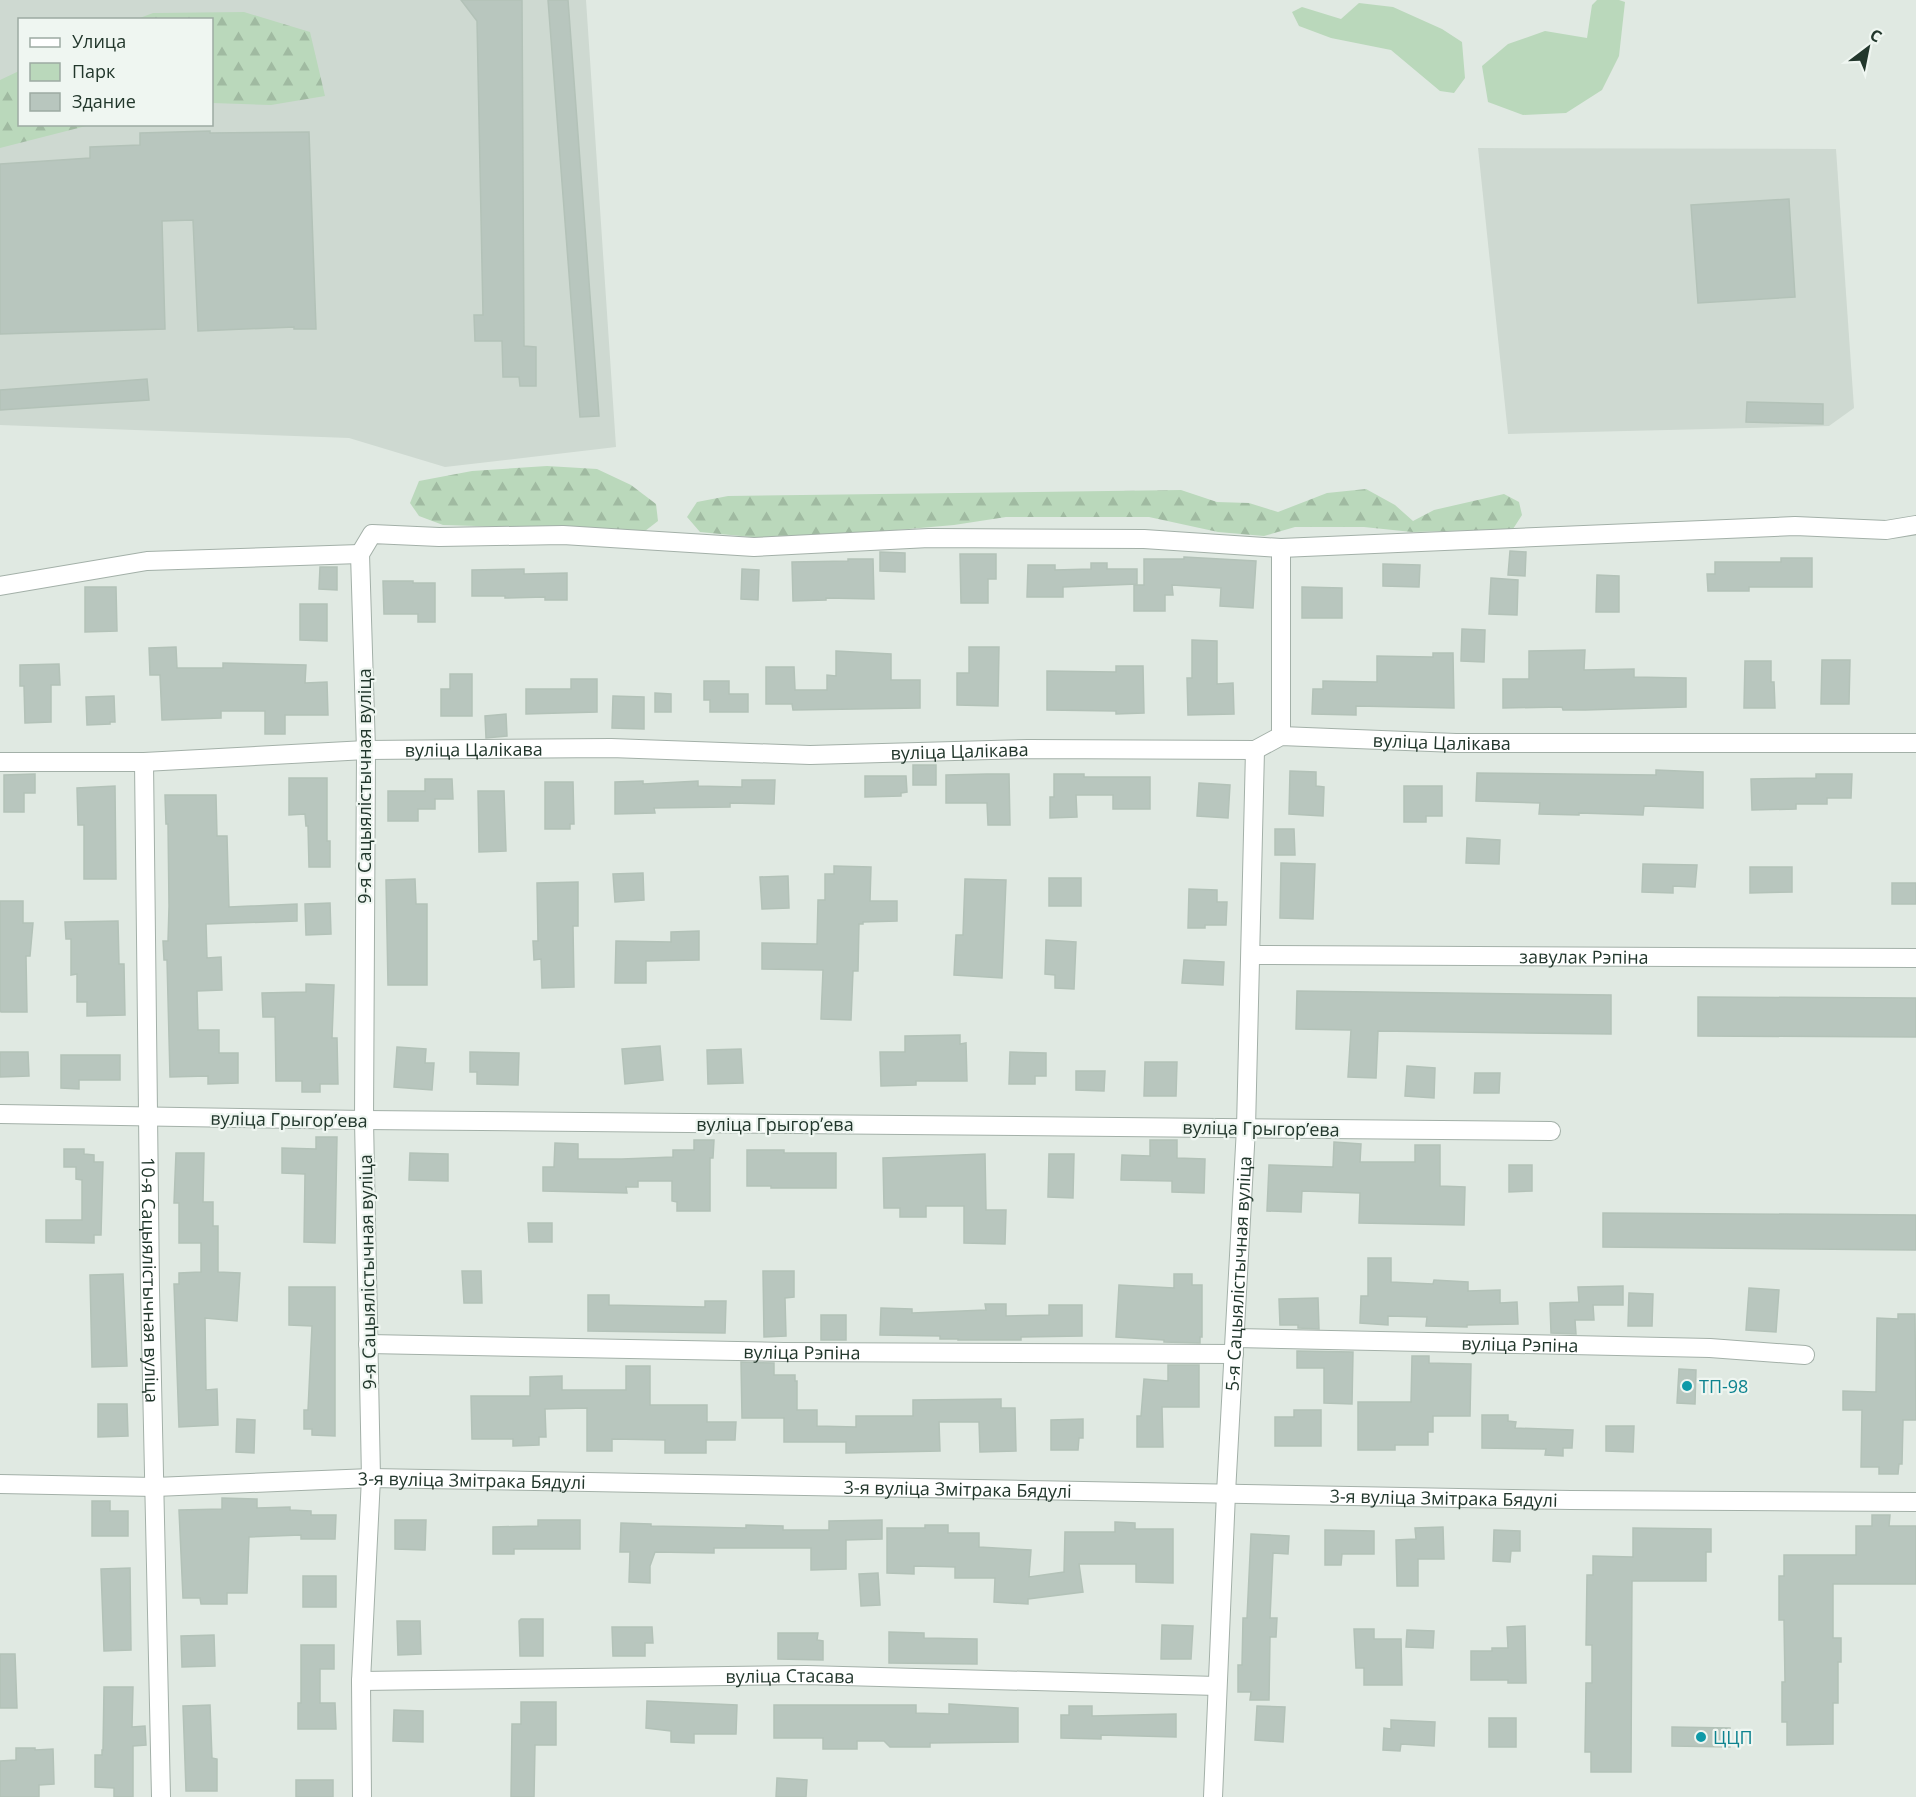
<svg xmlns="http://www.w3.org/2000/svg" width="1916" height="1797" font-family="'Open Sans',sans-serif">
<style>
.built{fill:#ced9d1;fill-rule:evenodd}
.green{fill:#bad8bb}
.forest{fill:url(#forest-firs)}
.building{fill:#b8c6be;stroke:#b3c2b8;stroke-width:1.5}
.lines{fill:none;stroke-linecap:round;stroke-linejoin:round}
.minor-casing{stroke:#a3b0a8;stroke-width:20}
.minor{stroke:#fff;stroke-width:18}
.culture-dot{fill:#0f9aa8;stroke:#eff6f1;stroke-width:2}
.labels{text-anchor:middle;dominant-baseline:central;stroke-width:4.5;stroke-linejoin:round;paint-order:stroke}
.street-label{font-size:18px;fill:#22372c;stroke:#eff6f1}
.culture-label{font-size:18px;fill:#0d838f;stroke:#eff6f1;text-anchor:start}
</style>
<defs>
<pattern id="forest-firs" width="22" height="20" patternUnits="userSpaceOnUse" patternTransform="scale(1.5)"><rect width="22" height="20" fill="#bad8bb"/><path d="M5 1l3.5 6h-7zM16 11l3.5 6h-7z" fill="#a0baa1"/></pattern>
</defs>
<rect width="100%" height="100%" fill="#e0e9e2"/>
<g class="built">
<path d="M0 0H586L616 447 445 467 349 438 0 425ZM20 20H212V124H20Z"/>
<path d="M1478 148 1836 149 1854 408 1829 426 1508 434Z"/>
</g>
<g class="green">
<path d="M1597 0H1619L1625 2 1619 56 1602 90 1566 113 1523 115 1488 102 1482 66 1508 44 1545 31 1587 38 1592 5Z"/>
<path d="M1359 3 1393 7 1442 29 1462 42 1465 78 1454 93 1440 91 1391 50 1331 38 1299 26 1292 12 1302 7 1341 19Z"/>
</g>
<g class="forest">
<path d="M244 12 310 32 325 96 271 105 212 103V20L137 19 153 13Z"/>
<path d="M19 71 20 124 90 125 0 148V80Z"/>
<path d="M547 466 597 469 631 485 656 504 658 521 645 531 443 525 419 516 410 503 419 481 472 471Z"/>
<path d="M1366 489 1395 505 1413 521 1434 510 1504 494 1519 502 1522 515 1513 529 1412 532 1364 527H1295L1264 536 1218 532 1149 517H1006L954 525 782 540 700 532 687 517 697 502 728 496 1181 490 1217 502 1249 503 1278 512 1327 493Z"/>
</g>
<g class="building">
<path d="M461 0H522L524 346 536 347V386H520L519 377H503L502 341H475L474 315H483L477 21Z"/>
<path d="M548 0H568L599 416 580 417Z"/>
<path d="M210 131V133L309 132 316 329H294V327L198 331 193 220 162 221 165 329 0 334V164L90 158V147L140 145V133Z"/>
<path d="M1789 199 1795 297 1698 303 1691 205Z"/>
<path d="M147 379 149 400 0 410V390Z"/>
<path d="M1747 402 1823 404V424L1746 422Z"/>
<path d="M1510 551 1526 552 1525 576 1508 575Z"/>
<path d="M880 552 905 553V572L880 571Z"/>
<path d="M960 554H996V579H988V603H961Z"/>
<path d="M1184 557 1256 561 1253 608 1220 606 1221 588 1172 585 1173 595H1165V611H1134V585H1144V559H1184Z"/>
<path d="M1781 558H1812V587H1749V591H1708L1707 574H1715V562H1781Z"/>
<path d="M848 559H873L874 599 826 598V600L793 601 792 562 848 561Z"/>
<path d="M1091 563H1107V569H1137V584L1063 587V597H1027L1028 565H1055V570L1091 569Z"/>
<path d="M1383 564 1420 565 1419 587 1383 586Z"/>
<path d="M320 567H337V590L319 589Z"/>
<path d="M524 569V574L567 573V600H545V597L505 598V596H472V570Z"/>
<path d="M742 569 759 570 758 600 741 599Z"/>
<path d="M1597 575 1619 576V612H1596Z"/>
<path d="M1491 578 1518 580 1517 615 1489 614Z"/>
<path d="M383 581H413V583H435V622H418V614H384Z"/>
<path d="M85 587H116L117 631 85 632Z"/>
<path d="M1302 587 1342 588V618H1302Z"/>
<path d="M300 604H327V641L300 640Z"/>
<path d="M1462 629 1485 630 1484 662 1461 661Z"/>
<path d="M1192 640 1217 641V684L1233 683 1234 714 1188 715 1187 678H1192Z"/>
<path d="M176 647 177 668H223V663L306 665 305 683 327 682 328 715H285V734H265V711H221V718L162 720 160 675H150L149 648Z"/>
<path d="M969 647H999L998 706 957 705V673H969Z"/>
<path d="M1585 650 1584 670 1634 669V677L1686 678V707L1585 710H1563L1562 707 1503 708V679H1529V651Z"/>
<path d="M836 651 891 654V680H920V708L793 710 792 704H766V667H794L795 690H827V675L836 676Z"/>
<path d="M1433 653H1453L1454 708 1356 706V715L1312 714 1313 689H1323V681L1377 682V656L1433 657Z"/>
<path d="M1822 660H1850L1849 704H1821Z"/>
<path d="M1745 661H1771V682H1774L1775 708H1744Z"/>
<path d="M59 664 60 685H51V722L25 723 24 686H20V665Z"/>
<path d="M1116 666H1143L1144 713 1116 714V711L1047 710V671L1116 672Z"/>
<path d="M450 674H472V716H441V689H450Z"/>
<path d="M571 679H597V712L526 714V689H571Z"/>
<path d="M704 681H729V694H748V712H710V700H704Z"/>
<path d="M655 693 671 694V712H655Z"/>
<path d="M114 696 115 722H110V724L87 725 86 697Z"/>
<path d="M613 696 644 697V729L612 728Z"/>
<path d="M506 714 507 736 486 738 485 716Z"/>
<rect x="913" y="765" width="23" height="20"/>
<path d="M1656 770 1703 772V808L1644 806 1643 815 1579 813V815L1539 814 1540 803 1476 801 1477 773 1656 775Z"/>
<path d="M1290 771 1316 772V786L1324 787 1323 816 1289 814Z"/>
<path d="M35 774V793H24V812H4V775Z"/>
<path d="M987 774H1009L1010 825H988L987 803H946V775Z"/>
<path d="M1054 774H1084V777H1150V809H1113V795H1076L1077 817 1050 818V797H1054Z"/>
<path d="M1816 774H1852L1851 798H1827V804H1796V809L1752 810 1751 779 1816 778Z"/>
<path d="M865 776H906L907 792 901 793V796L865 797Z"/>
<path d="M289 778H327V841H330V867H309L308 826H306L305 814 289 815Z"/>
<path d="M425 779H452L453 799H435V809H418V821H388V791H425Z"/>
<path d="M742 780H775L774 804 730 803V807L654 808 655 813 615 814V782L643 781V784L698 781V786L742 787Z"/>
<path d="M545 782H573L574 824H570V829H545Z"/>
<path d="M1199 783 1230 785 1228 818 1197 816Z"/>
<path d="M115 786 116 879H84V825H78L77 788Z"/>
<path d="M1404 786H1442V816H1426V822H1404Z"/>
<path d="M478 791H504L506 851 479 852Z"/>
<path d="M165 795H216L217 836H227L229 907 297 904V921L206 924 207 958 221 957 222 990 197 991 198 1030H219V1053H238V1083L208 1084V1076L170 1077 167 960H164L163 941H168L169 906 168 824H166Z"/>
<path d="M1275 829H1294L1295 855H1275Z"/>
<path d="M1467 838 1500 840 1499 864 1466 863Z"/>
<path d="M1281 863 1315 864 1313 919 1280 918Z"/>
<path d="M1643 864 1697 865 1695 887 1673 886V893L1642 892Z"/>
<path d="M834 866 871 867 870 901H897V921L863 922V924H859L858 971H853L851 1020 821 1019 823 970 762 969V943L817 944 818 900H825V874H834Z"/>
<path d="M1750 867H1792V892L1750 893Z"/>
<path d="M643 873 644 900 615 902 613 874Z"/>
<path d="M788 876 789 908 762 909 760 877Z"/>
<rect x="1049" y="878" width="32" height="28"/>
<path d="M415 879 416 904H427V985H388L386 880Z"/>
<path d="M965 879 1006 880 1002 978 954 975 956 935H963Z"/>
<path d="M578 882V926H573L574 987 542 988 541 959 534 960 533 941H538L537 883Z"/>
<rect x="1892" y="883" width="24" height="21"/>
<path d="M1189 889 1217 890V902H1227L1226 925H1205V928H1188Z"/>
<path d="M0 901H23V923H33L30 956H26L27 1012H1L0 1010Z"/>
<path d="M330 903 331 934 306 935 305 904Z"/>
<path d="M118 921 119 964H124L125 1015 87 1016V1002H77V974L71 975V939H66L65 922Z"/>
<path d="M699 931V960L646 961V983H615L616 941 671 942V932Z"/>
<path d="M1046 940 1076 942 1074 989 1055 988V975L1045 974Z"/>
<path d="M1184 960 1224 962 1223 985 1182 983Z"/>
<path d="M306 984 334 985 332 1038H337L338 1084H320V1092H302V1081H276L275 1017H263L262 993 306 992Z"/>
<path d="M1297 991 1611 995V1034L1378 1031 1376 1078 1348 1077 1351 1030 1296 1029Z"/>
<path d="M1698 997 1916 998V1037L1698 1036Z"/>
<path d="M960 1035V1044L966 1043 967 1081H916V1085L881 1086 880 1052H905V1036Z"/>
<path d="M660 1046 663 1080 625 1084 622 1049Z"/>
<path d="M397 1047 426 1049 425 1063H434L432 1090 394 1087Z"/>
<path d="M741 1049 743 1083 708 1084 707 1050Z"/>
<path d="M0 1052H28L29 1076 0 1077Z"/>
<path d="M470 1052 519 1053 518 1085 477 1084V1072H470Z"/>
<path d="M1010 1052 1046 1053V1076H1035V1084H1009Z"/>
<path d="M61 1055H120V1080H79V1089L61 1088Z"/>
<path d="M1145 1062H1177L1176 1096H1144Z"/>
<path d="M1407 1066 1435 1068 1434 1098 1405 1096Z"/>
<path d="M1076 1071H1105L1104 1091 1076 1090Z"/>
<path d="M1475 1073H1500L1499 1093H1474Z"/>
<path d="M316 1137H337L335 1243 304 1242 305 1174 282 1173V1148L316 1149Z"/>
<path d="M694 1140H714L713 1158H710V1211H677V1202L672 1201V1181H638V1187H626L627 1193 543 1191V1167H554L555 1143 578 1144V1159H622L673 1157V1150H694Z"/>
<path d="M1150 1140H1177V1158L1205 1159 1204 1193 1172 1192V1181L1121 1180 1122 1155 1150 1156Z"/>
<path d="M1334 1142 1361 1144 1360 1162H1415V1145H1440V1186L1465 1187 1464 1225 1359 1223 1360 1193 1302 1191 1301 1212 1267 1211 1269 1165 1333 1167Z"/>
<path d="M64 1149H84V1154L94 1155V1162H103L101 1235H94V1243L46 1242V1220H82V1180L76 1179V1167H64Z"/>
<path d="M747 1150H784V1153H836V1188H771V1186H747Z"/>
<path d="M176 1153H204L203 1202H213V1226H218V1272L240 1273 237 1321 205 1318 206 1390 217 1389 218 1425 179 1427 174 1284H179V1273L201 1272V1243H179V1203H174Z"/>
<path d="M410 1153 448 1154V1181L409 1180Z"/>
<path d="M985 1154 986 1210H1006L1005 1244 964 1243V1206H926V1217H900V1208H884L883 1158Z"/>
<path d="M1049 1154H1074L1073 1198 1048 1197Z"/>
<path d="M1509 1165H1532V1191L1509 1192Z"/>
<path d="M1603 1213 1916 1215V1250L1603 1247Z"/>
<path d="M528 1223H552V1242H529Z"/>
<path d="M1368 1258H1391V1282L1433 1284 1434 1280 1468 1282V1291L1500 1290V1303L1517 1302 1518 1324 1467 1325V1327L1426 1326 1427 1317 1388 1316V1325L1360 1323 1361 1296H1368Z"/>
<path d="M462 1271H481L482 1303H464Z"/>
<path d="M763 1271H794V1297L785 1298 786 1336 764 1337Z"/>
<path d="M123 1274 127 1366 92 1367 90 1275Z"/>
<path d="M1174 1274H1192V1285H1202V1337H1200V1343L1164 1342V1340L1116 1337 1119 1285 1174 1288Z"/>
<path d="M1623 1286V1305H1593L1594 1320H1575L1576 1334 1551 1333 1550 1303 1579 1302 1578 1287Z"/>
<path d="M289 1287H335V1436L312 1435V1429H304V1410H308L312 1326 289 1325Z"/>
<path d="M1749 1288 1779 1290 1776 1332 1746 1330Z"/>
<path d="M1629 1293 1653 1294 1652 1326H1628Z"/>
<path d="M588 1295H609V1305L705 1307V1301H726L725 1333 588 1331Z"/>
<path d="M1318 1298 1319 1329 1298 1328V1325H1280L1279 1299Z"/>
<path d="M985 1304H1006V1316L1049 1315V1305H1082V1336L1021 1337V1340H958V1339H940V1336L880 1335 881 1308 912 1309V1313L986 1310Z"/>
<path d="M1898 1314H1915L1916 1420H1903L1902 1464H1899L1898 1474H1879V1467H1861L1862 1410H1843V1391L1876 1392 1877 1318 1898 1319Z"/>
<rect x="821" y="1315" width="25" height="25"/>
<path d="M1297 1351 1353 1352 1352 1404 1324 1403V1368H1297Z"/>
<path d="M1412 1356H1429V1363L1471 1364 1470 1416H1433V1432H1428V1445H1395V1450H1358V1402H1411Z"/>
<path d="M741 1362 774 1363V1375H795V1381H797V1410H817V1426L856 1427V1416H913V1400L1001 1399V1408H1015L1016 1451 980 1452 979 1422H939L940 1451 846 1453V1442H784V1418H742Z"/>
<path d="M1168 1365H1199V1407H1162L1163 1447H1137V1416H1141L1144 1379 1168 1381Z"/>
<path d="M626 1366H650V1405H707V1422H736L735 1440H706V1453H665V1440L612 1439V1451H587V1408L545 1409 546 1437H539V1445L513 1446V1439H472L471 1396H530V1377L562 1376V1390H626Z"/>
<path d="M1679 1369 1696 1370 1695 1404 1677 1403Z"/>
<path d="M98 1404H127L128 1436 98 1437Z"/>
<path d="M1294 1410H1321V1446H1275V1417H1294Z"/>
<path d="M1482 1415H1508V1421L1516 1422 1515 1428 1573 1430 1572 1448H1563V1456L1545 1455 1546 1449 1482 1448Z"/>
<path d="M237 1419 255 1420 254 1453 236 1452Z"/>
<path d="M1083 1419V1438H1079L1078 1450H1051V1420Z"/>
<path d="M1606 1426H1634L1633 1452 1606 1451Z"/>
<path d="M222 1498 257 1499V1508L290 1507V1510L311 1511V1515H336L335 1539H301V1535L249 1537 247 1593H227V1604H201L200 1598H183L179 1510 222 1509Z"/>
<path d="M92 1501H110V1511H128V1536H92Z"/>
<path d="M1872 1515H1890L1889 1526H1916V1584H1833V1638H1841V1662H1838V1703H1833V1744L1787 1745V1722H1782V1682H1785L1784 1620H1779V1576H1784V1555H1856V1526H1872Z"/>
<path d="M395 1520H426L425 1550 395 1549Z"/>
<path d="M538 1520H580V1549H514V1554H493V1527L538 1526Z"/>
<path d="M882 1520V1539L846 1540V1569L811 1570V1548H714V1553L655 1552 650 1566V1583L629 1582 630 1552H620L621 1523 651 1524V1526L746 1528V1525L783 1526V1530H829V1521Z"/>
<path d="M1115 1522 1135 1523V1529H1173V1583L1136 1582V1564H1079L1083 1592 1028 1599V1604L994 1602 995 1578H955V1567L914 1566V1574L887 1573V1528H925V1525H948V1533H979V1547L1031 1550 1029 1577 1064 1572 1065 1532H1115Z"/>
<path d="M1443 1527 1444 1559H1418V1586H1397L1396 1540 1416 1539 1415 1528Z"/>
<path d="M1633 1528 1711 1529V1552H1706V1581H1632L1631 1772H1591V1752H1585L1586 1683H1592V1645H1586L1587 1575H1593V1556L1633 1557Z"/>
<path d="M1325 1530 1374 1531V1554H1342L1341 1565H1325Z"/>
<path d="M1494 1530 1520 1531V1551H1511L1510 1562 1493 1561Z"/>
<path d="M1251 1534 1289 1536 1288 1554 1273 1553 1270 1618H1277L1276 1637H1270L1269 1700H1250L1251 1692H1238V1665H1242L1243 1618H1247Z"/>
<path d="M130 1568 131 1650 104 1651 101 1569Z"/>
<path d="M878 1573 880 1605 861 1606 859 1574Z"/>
<rect x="303" y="1576" width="33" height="31"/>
<path d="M521 1619H543V1656H520L519 1621Z"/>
<path d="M397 1621H420L421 1654 398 1655Z"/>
<path d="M1162 1625 1193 1626 1191 1659H1161Z"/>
<path d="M1525 1626 1526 1683H1508V1680H1471V1651H1492V1648H1508L1507 1627Z"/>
<path d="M612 1627H652L653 1643H645V1656H613Z"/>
<path d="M1354 1629H1374V1639H1401L1402 1685H1364V1668H1356Z"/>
<path d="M1407 1630 1434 1631 1433 1648 1406 1647Z"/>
<path d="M889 1632 924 1633V1638L977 1639V1664L889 1663Z"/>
<path d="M778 1633H818L817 1640 823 1641V1660L778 1659Z"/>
<path d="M214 1635 215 1666 182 1667 181 1636Z"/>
<path d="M301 1645H334V1669H320V1703H335L336 1729H298V1703H301Z"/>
<path d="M0 1654H15L17 1708H0Z"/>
<path d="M104 1687H133L132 1727 145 1726 146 1745 133 1746V1797H114V1788L95 1787V1755H102V1750H103Z"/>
<path d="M647 1701 737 1705 736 1734H694V1743L671 1742V1731L646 1728Z"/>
<path d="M521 1702H556V1745H535L534 1797H511L512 1724H521Z"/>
<path d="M949 1704 1018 1708V1742L930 1743V1747H890L884 1741H857V1749H823V1738H774V1705H916V1713L949 1714Z"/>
<path d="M210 1705 212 1758 217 1759V1791H186L183 1706Z"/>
<path d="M1069 1706H1092V1716L1176 1714V1737L1101 1735V1739L1061 1738V1715H1069Z"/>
<path d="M1257 1706 1285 1707 1283 1742 1255 1740Z"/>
<path d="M394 1710 423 1711V1742L393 1741Z"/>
<rect x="1489" y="1718" width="27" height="29"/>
<path d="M1391 1720 1435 1722 1434 1746 1401 1744 1400 1751 1383 1750 1384 1728 1391 1729Z"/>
<path d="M1672 1727 1730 1728V1747L1672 1746Z"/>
<path d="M16 1748H35V1750L53 1749 54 1784 39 1785V1797H0V1761L16 1760Z"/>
<path d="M777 1778 807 1780 806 1797H776Z"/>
<rect x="296" y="1780" width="37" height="17"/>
</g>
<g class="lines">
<defs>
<g id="minor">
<path d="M0 586 147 561 360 554"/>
<path d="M1281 736V548"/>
<path id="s1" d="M0 762H144L366 750 611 748 810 755 1028 749 1255 750 1281 736 1456 743H1916"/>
<path id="s2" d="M144 762 150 1289 161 1797"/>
<path id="s3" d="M1252 955 1916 958"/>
<path d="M0 1114 364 1120 1551 1131"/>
<path id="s4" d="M1235 1338 1710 1348 1805 1355"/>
<path id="s5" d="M368 1344 784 1352 1234 1354"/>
<path id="s6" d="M0 1484 155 1487 371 1478 1571 1500 1916 1502"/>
<path id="s7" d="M361 1681 806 1675 1217 1686"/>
<path d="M362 1797 361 1681 371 1478 364 1120 366 750 360 554 372 534 439 537 563 535 754 547 929 538 1144 539 1281 548 1795 526 1886 530 1916 525"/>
<path id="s8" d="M1213 1797 1226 1493 1246 1128 1255 750"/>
</g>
</defs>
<use href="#minor" class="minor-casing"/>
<use href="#minor" class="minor"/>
</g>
<g class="culture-dot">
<circle cx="1687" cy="1386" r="6"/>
<circle cx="1701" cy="1737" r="6"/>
</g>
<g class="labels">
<g class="street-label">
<text stroke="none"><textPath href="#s1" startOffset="1446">вуліца Цалікава</textPath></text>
<text stroke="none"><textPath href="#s1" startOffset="474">вуліца Цалікава</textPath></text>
<text stroke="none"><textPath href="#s1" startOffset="960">вуліца Цалікава</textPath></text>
<text transform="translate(364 786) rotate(-90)">9-я Сацыялістычная вуліца</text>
<text stroke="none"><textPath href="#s3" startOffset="332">завулак Рэпіна</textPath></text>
<text transform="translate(289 1119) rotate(1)">вуліца Грыгорʼева</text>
<text x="775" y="1124">вуліца Грыгорʼева</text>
<text transform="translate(1261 1128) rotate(1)">вуліца Грыгорʼева</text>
<text transform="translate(367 1272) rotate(-91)">9-я Сацыялістычная вуліца</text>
<text stroke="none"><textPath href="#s8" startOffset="524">5-я Сацыялістычная вуліца</textPath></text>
<text stroke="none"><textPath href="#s2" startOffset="518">10-я Сацыялістычная вуліца</textPath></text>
<text stroke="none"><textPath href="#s4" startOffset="285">вуліца Рэпіна</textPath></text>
<text stroke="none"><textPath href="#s5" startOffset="434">вуліца Рэпіна</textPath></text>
<text stroke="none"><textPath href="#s6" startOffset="472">3-я вуліца Змітрака Бядулі</textPath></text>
<text stroke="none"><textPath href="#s6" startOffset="958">3-я вуліца Змітрака Бядулі</textPath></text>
<text stroke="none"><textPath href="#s6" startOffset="1444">3-я вуліца Змітрака Бядулі</textPath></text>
<text stroke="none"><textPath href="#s7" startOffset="429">вуліца Стасава</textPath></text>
</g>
<g class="culture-label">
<text x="1699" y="1386">ТП-98</text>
<text x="1713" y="1737">ЦЦП</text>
</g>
</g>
<rect x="18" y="18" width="195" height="108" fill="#eff6f1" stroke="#9daaa2" stroke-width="1.5"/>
<rect x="30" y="38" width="30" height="9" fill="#ffffff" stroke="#9daaa2" stroke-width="1.5"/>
<text x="72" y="48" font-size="18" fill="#22372c">Улица</text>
<rect x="30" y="63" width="30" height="18" fill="#bad8bb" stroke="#9daaa2" stroke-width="1.5"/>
<text x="72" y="78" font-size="18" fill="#22372c">Парк</text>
<rect x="30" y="93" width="30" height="18" fill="#b8c6be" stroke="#9daaa2" stroke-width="1.5"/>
<text x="72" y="108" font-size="18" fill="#22372c">Здание</text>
<g transform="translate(1868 48) rotate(32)" stroke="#eff6f1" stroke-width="4.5" paint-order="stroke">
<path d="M0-4.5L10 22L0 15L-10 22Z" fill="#22372c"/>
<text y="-9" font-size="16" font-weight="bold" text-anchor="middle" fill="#22372c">С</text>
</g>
</svg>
